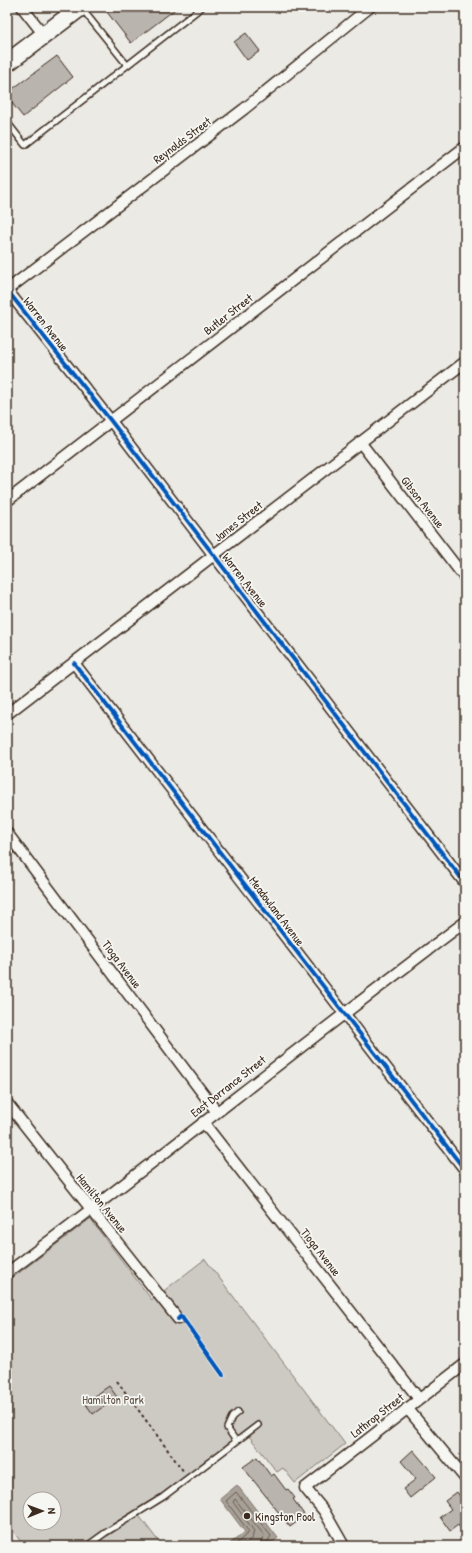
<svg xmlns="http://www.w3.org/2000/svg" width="472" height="1553" font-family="'Patrick Hand',sans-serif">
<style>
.green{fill:#cdcac4;stroke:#847a71;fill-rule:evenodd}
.water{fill:#a8a198;stroke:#7c7167}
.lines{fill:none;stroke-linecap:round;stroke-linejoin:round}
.shore{stroke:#675a4f;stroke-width:1}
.building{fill:#bab4ae;stroke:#3b2a1e}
.service-casing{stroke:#3b2a1e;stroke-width:8}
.minor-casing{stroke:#3b2a1e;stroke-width:13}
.primary-casing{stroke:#3b2a1e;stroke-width:20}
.path{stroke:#3b2a1e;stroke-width:2;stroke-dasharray:3 3;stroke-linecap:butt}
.service{stroke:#f6f6f2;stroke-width:5}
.minor{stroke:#f6f6f2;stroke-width:10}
.primary{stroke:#f6f6f2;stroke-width:17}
.cycleway-casing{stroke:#f6f6f2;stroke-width:6}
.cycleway{stroke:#0057b8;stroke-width:4}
.poi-dot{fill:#3b2a1e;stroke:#f6f6f2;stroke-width:1.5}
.labels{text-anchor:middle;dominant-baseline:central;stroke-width:3.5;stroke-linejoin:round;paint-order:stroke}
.street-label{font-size:12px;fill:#3b2a1e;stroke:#f6f6f2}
.park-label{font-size:12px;fill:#605248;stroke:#f6f6f2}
.poi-label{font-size:12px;fill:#3b2a1e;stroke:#f6f6f2;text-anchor:start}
</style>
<rect width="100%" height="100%" fill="#ebeae5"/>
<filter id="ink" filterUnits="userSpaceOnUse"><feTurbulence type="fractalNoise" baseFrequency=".025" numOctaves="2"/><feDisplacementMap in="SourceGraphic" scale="8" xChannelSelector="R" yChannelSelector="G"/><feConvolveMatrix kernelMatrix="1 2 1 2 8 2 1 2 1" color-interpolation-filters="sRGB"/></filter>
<g filter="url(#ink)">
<path class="green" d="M90 1219 152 1300 205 1259 345 1444 295 1483 283 1468 277 1472 245 1431 137 1513 162 1546H24L7 1523V1282ZM30 1499H54V1523H30Z"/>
<path class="water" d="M237 1485 278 1538 267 1546H227L245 1532 220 1499Z"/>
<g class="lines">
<g class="shore">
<path d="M234 1546 249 1532 226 1501 236 1492 271 1536 265 1546"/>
<path d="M242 1546 252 1538 254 1531 233 1502 235 1499 264 1535 260 1546"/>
</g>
</g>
<g class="building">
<path d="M103 7H178L131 43Z"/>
<path d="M246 33 260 51 247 60 234 42Z"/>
<path d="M57 56 73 77 23 117 7 97V93Z"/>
<path d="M109 1386 117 1397 93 1414 85 1403Z"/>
<path d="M413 1450 436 1477 410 1498 403 1489 416 1479 401 1461Z"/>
<path d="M257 1457 271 1476 274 1474 286 1490 288 1489 295 1498 293 1499 305 1516 290 1527 243 1467Z"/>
<path d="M457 1492 465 1503V1535L458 1525 450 1531 440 1517 451 1509 445 1501Z"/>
</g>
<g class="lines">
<defs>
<g id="service">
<path d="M83 10 127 65"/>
<path d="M7 122 25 145 202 7"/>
<path d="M236 1441 227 1428 232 1417 238 1412"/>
<path d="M87 1546 105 1533 163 1497 258 1425"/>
</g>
<g id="minor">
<path d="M22 7 44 35"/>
<path d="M7 290 111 421 465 883"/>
<path d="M7 290 244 109 370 7"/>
<path d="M360 442 465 578"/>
<path d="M7 501 465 147"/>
<path d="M74 663 465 1170"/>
<path d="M7 714 465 362"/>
<path d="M7 833 216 1111"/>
<path d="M7 1103 178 1319"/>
<path d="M203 1122 419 1399"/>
<path d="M7 1273C161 1158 311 1037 465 922"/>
<path d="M407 1408 465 1478"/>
<path d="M344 1546 324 1511 305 1488 465 1364"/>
</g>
<path id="primary" d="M7 63 81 7"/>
</defs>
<use href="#service" class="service-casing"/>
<use href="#minor" class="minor-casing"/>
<use href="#primary" class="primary-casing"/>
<path class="path" d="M117 1381 184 1472"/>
<use href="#service" class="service"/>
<use href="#minor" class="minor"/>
<use href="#primary" class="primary"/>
<defs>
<g id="cycleway">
<path d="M7 290 111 421 465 883"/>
<path d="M74 663 465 1170"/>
<path d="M178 1319 181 1316 223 1375"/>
</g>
</defs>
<use href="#cycleway" class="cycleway-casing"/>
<use href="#cycleway" class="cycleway"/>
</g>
</g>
<circle class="poi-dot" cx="247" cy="1516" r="4"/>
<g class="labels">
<g class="street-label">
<text transform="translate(182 140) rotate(-37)">Reynolds Street</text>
<text transform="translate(228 314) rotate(-38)">Butler Street</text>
<text transform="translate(46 324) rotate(52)">Warren Avenue</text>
<text transform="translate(423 502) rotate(52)">Gibson Avenue</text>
<text transform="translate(238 521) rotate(-38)">James Street</text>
<text transform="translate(245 580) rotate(52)">Warren Avenue</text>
<text transform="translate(277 911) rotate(53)">Meadowland Avenue</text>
<text transform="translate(122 964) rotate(53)">Tioga Avenue</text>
<text transform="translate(228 1086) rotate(-38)">East Dorrance Street</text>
<text transform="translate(102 1203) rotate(51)">Hamilton Avenue</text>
<text transform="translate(321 1252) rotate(52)">Tioga Avenue</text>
<text transform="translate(377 1415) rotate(-38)">Lathrop Street</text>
</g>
<g class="park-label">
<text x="113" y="1399">Hamilton Park</text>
</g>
<g class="poi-label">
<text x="255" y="1516">Kingston Pool</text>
</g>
</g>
<rect width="472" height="1553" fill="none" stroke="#f6f6f2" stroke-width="24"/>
<rect x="12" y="12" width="448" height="1529" fill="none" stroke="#3b2a1e" stroke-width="1.5" filter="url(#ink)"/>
<g transform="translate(42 1511) rotate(89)"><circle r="19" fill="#f6f6f2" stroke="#aba49d"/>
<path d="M0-3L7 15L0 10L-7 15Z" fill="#3b2a1e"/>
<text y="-6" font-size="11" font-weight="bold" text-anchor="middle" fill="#3b2a1e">N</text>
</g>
</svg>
